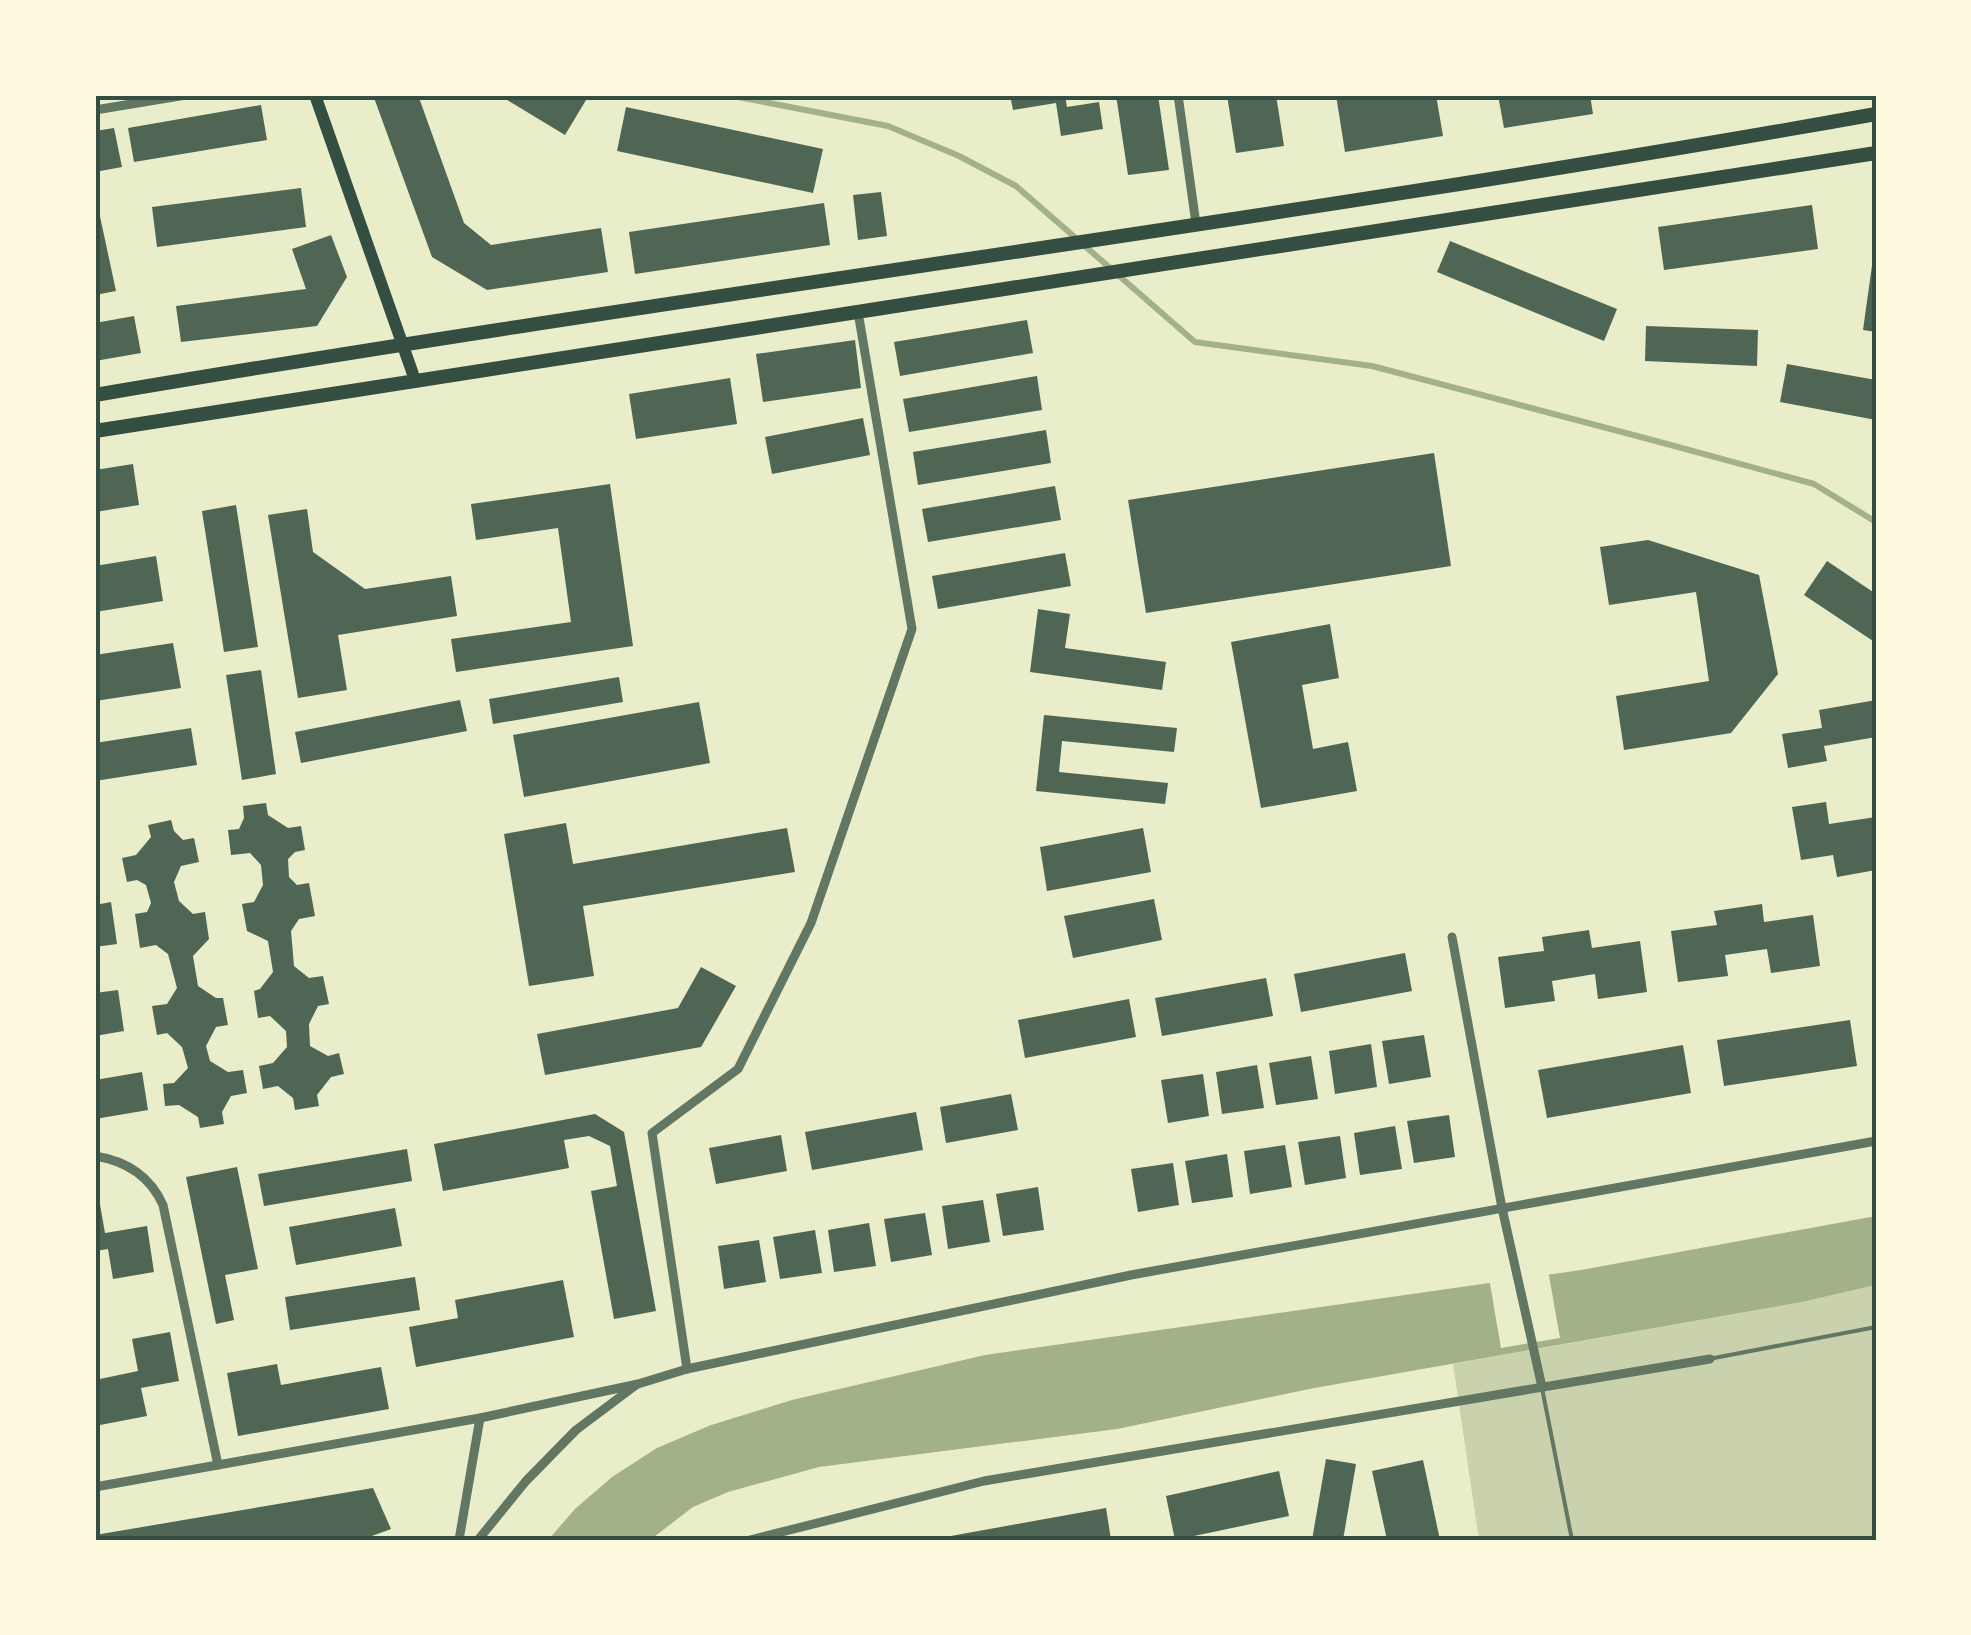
<svg xmlns="http://www.w3.org/2000/svg" width="1971" height="1635" font-family="'Asap Condensed',sans-serif">
<style>
.green{fill:#cad2ad}
.water{fill:#a3b18a}
.pier{fill:#e9edc9}
.lines{fill:none;stroke-linecap:round;stroke-linejoin:round}
.stream{stroke:#a3b18a;stroke-width:6}
.building{fill:#4f6655}
.service{stroke:#617663;stroke-width:4}
.minor{stroke:#617663;stroke-width:9}
.secondary{stroke:#344e41;stroke-width:12}
.primary{stroke:#344e41;stroke-width:14}
.neatline{fill:none;stroke:#344e41;stroke-width:4}
</style>
<rect width="100%" height="100%" fill="#e9edc9"/>
<path class="green" d="M1876 1285V1540H1479L1453 1364 1802 1302Z"/>
<path class="water" d="M1876 1216V1285L1802 1302 1309 1389 1117 1429 819 1467 728 1492 693 1507 650 1540H548L575 1509 612 1477 657 1448 711 1425 792 1400 985 1355 1581 1270Z"/>
<path class="pier" d="M1548 1270 1560 1338 1501 1348 1489 1278Z"/>
<g class="lines">
<path class="stream" d="M728 95 888 126 959 156 1016 186 1195 342 1372 366 1656 441 1814 484 1876 522"/>
</g>
<g class="building">
<path d="M373 95H418L464 223 491 245 601 228 608 272 487 290 432 257Z"/>
<path d="M499 95H589L565 135Z"/>
<path d="M1010 95H1065L1067 107 1099 102 1103 129 1061 136 1056 103 1013 110Z"/>
<path d="M1116 95H1158L1169 170 1128 175Z"/>
<path d="M1227 95H1276L1284 146 1236 153Z"/>
<path d="M1336 95H1436L1443 136 1345 152Z"/>
<path d="M1498 95H1590L1593 114 1504 128Z"/>
<path d="M261 105 267 140 134 162 128 128Z"/>
<path d="M626 107 823 149 813 193 617 151Z"/>
<path d="M114 128 122 167 95 172V131Z"/>
<path d="M301 188 306 227 157 247 152 207Z"/>
<path d="M881 192 887 236 858 240 853 195Z"/>
<path d="M95 193 116 291 95 295Z"/>
<path d="M824 203 830 245 635 274 629 232Z"/>
<path d="M1812 205 1818 249 1664 270 1658 227Z"/>
<path d="M331 235 347 277 317 326 181 342 176 306 306 289 292 249Z"/>
<path d="M1450 241 1617 309 1604 341 1437 272Z"/>
<path d="M1874 251H1876V332L1863 330Z"/>
<path d="M134 316 141 353 95 361V323Z"/>
<path d="M1027 320 1033 353 900 376 894 342Z"/>
<path d="M1646 326 1758 330 1757 366 1645 361Z"/>
<path d="M855 340 861 388 763 402 756 354Z"/>
<path d="M1787 364 1876 380V420L1780 402Z"/>
<path d="M1037 376 1042 410 909 432 903 399Z"/>
<path d="M730 378 737 424 636 439 629 394Z"/>
<path d="M863 418 870 455 772 474 765 437Z"/>
<path d="M1046 430 1051 463 918 485 913 452Z"/>
<path d="M1434 453 1451 566 1146 613 1128 500Z"/>
<path d="M133 464 139 505 95 512V470Z"/>
<path d="M610 484 633 646 456 672 451 639 571 622 558 528 476 540 471 504Z"/>
<path d="M1055 486 1061 520 928 542 922 509Z"/>
<path d="M236 505 258 647 224 652 202 511Z"/>
<path d="M307 509 313 552 365 589 451 576 457 616 338 635 347 690 298 698 268 515Z"/>
<path d="M1648 540 1759 575 1778 674 1731 733 1624 750 1616 696 1709 681 1696 592 1609 605 1600 547Z"/>
<path d="M1065 553 1071 586 938 609 932 576Z"/>
<path d="M156 556 163 601 95 612V566Z"/>
<path d="M1827 561 1876 594V643L1804 595Z"/>
<path d="M1038 609 1070 614 1065 648 1166 662 1162 690 1030 672Z"/>
<path d="M1330 624 1339 678 1302 685 1313 749 1348 742 1357 791 1261 808 1231 642Z"/>
<path d="M173 643 181 688 95 701V655Z"/>
<path d="M261 670 276 774 242 780 226 675Z"/>
<path d="M619 677 623 702 493 724 489 699Z"/>
<path d="M460 700 467 731 301 763 295 732Z"/>
<path d="M1876 700V737L1824 746 1827 761 1788 768 1782 734 1822 728 1819 710Z"/>
<path d="M699 702 710 763 524 797 513 735Z"/>
<path d="M1044 715 1177 728 1174 752 1062 741 1059 772 1168 783 1165 804 1036 791Z"/>
<path d="M191 728 197 765 95 781V743Z"/>
<path d="M1826 802 1829 824 1876 817V870L1837 877 1833 855 1801 860 1792 807Z"/>
<path d="M266 803 268 815 288 828 301 826 305 850 295 852 288 859 289 877 297 885 309 883 315 916 299 919 291 931 294 966 309 978 323 976 329 1004 318 1006 309 1024 310 1046 328 1056 339 1053 344 1074 331 1077 317 1095 319 1106 295 1110 293 1098 278 1086 263 1089 259 1066 273 1063 287 1047 286 1031 270 1016 258 1018 254 991 260 989 273 972 268 941 247 931 242 904 254 902 263 885 261 865 250 853 231 855 228 830 239 829 244 818 243 806Z"/>
<path d="M171 820 174 831 183 840 194 838 199 862 181 866 174 882 179 901 193 914 205 912 209 939 193 956 198 986 216 998H223L228 1025 216 1027 206 1046 210 1061 228 1072 243 1070 247 1093 231 1096 222 1112 224 1124 200 1128 198 1117 179 1105 165 1106 163 1084 174 1083 188 1068 182 1047 167 1033 157 1035 152 1006 167 1004 177 988 168 954 156 945 140 948 135 914 147 912 151 903 146 885 137 880 127 882 122 858 136 855 151 837 148 825Z"/>
<path d="M566 823 573 864 787 828 795 872 583 906 594 976 529 986 504 834Z"/>
<path d="M1143 828 1151 872 1047 891 1040 847Z"/>
<path d="M1154 899 1162 940 1073 958 1064 916Z"/>
<path d="M111 902 117 944 95 947V905Z"/>
<path d="M1762 904 1764 922 1813 915 1820 966 1771 973 1767 949 1725 955 1728 976 1678 982 1671 931 1717 925 1714 911Z"/>
<path d="M1589 930 1592 948 1640 941 1647 992 1598 999 1595 974 1552 981 1555 1001 1505 1008 1498 957 1544 951 1542 937Z"/>
<path d="M1405 953 1412 991 1301 1012 1294 974Z"/>
<path d="M701 967 736 986 701 1047 545 1075 537 1034 678 1008Z"/>
<path d="M1266 978 1273 1016 1162 1036 1155 998Z"/>
<path d="M118 990 124 1031 95 1036V993Z"/>
<path d="M1129 999 1136 1037 1025 1058 1018 1020Z"/>
<path d="M1850 1020 1857 1066 1724 1086 1717 1040Z"/>
<path d="M1424 1035 1431 1077 1389 1084 1382 1041Z"/>
<path d="M1371 1044 1377 1087 1335 1094 1329 1051Z"/>
<path d="M1683 1045 1691 1093 1547 1118 1538 1070Z"/>
<path d="M1311 1056 1318 1099 1276 1105 1269 1063Z"/>
<path d="M1257 1065 1264 1108 1222 1114 1216 1072Z"/>
<path d="M142 1072 148 1110 95 1119V1080Z"/>
<path d="M1203 1074 1209 1116 1168 1123 1161 1080Z"/>
<path d="M1011 1094 1018 1130 946 1143 940 1107Z"/>
<path d="M916 1112 923 1150 812 1170 805 1132Z"/>
<path d="M595 1114 624 1132 656 1311 614 1319 591 1191 617 1186 610 1146 589 1136 564 1140 569 1168 443 1191 434 1144Z"/>
<path d="M1449 1115 1455 1157 1414 1163 1407 1121Z"/>
<path d="M1395 1126 1402 1169 1360 1175 1354 1133Z"/>
<path d="M781 1135 787 1171 716 1184 709 1148Z"/>
<path d="M1340 1136 1346 1178 1305 1185 1298 1142Z"/>
<path d="M1285 1145 1292 1187 1250 1194 1244 1151Z"/>
<path d="M407 1149 412 1181 264 1206 258 1174Z"/>
<path d="M1227 1154 1233 1197 1192 1203 1185 1161Z"/>
<path d="M1173 1163 1179 1205 1138 1212 1131 1169Z"/>
<path d="M237 1167 258 1269 225 1275 234 1320 216 1324 186 1177Z"/>
<path d="M1038 1187 1044 1230 1003 1236 996 1194Z"/>
<path d="M95 1199H99L105 1233 147 1226 154 1272 113 1279 108 1249 95 1251Z"/>
<path d="M983 1200 990 1242 948 1249 942 1206Z"/>
<path d="M395 1208 402 1246 296 1265 289 1227Z"/>
<path d="M925 1213 932 1255 891 1262 884 1219Z"/>
<path d="M869 1223 876 1266 834 1272 828 1230Z"/>
<path d="M815 1230 822 1273 780 1279 773 1237Z"/>
<path d="M759 1240 766 1282 724 1289 718 1246Z"/>
<path d="M415 1277 420 1310 290 1330 285 1297Z"/>
<path d="M563 1280 574 1337 416 1367 409 1327 458 1318 455 1300Z"/>
<path d="M170 1332 179 1381 141 1388 147 1416 100 1425 95 1380 138 1371 132 1339Z"/>
<path d="M277 1364 281 1385 381 1367 389 1409 238 1436 227 1373Z"/>
<path d="M1326 1459 1356 1464 1343 1540H1312Z"/>
<path d="M1423 1460 1440 1540H1387L1372 1471Z"/>
<path d="M1279 1471 1289 1516 1175 1540 1166 1496Z"/>
<path d="M373 1488 391 1529 361 1540H95V1535Z"/>
<path d="M1106 1508 1111 1540H946L945 1537Z"/>
</g>
<g class="lines">
<g class="service">
<path d="M1714 1358 1876 1327"/>
<path d="M1542 1388 1572 1540"/>
</g>
<g class="minor">
<path d="M1178 95 1196 224"/>
<path d="M95 110 186 95"/>
<path d="M1452 937 1502 1208 1542 1387"/>
<path d="M95 1156C127 1161 150 1176 163 1205L218 1465"/>
<path d="M687 1369 652 1133 738 1069 811 923 912 629 858 312"/>
<path d="M95 1487 480 1418 638 1384 687 1369 1131 1275 1876 1141"/>
<path d="M459 1540 480 1418"/>
<path d="M478 1540 526 1481 576 1430 636 1385"/>
<path d="M750 1540 984 1481 1710 1359"/>
</g>
<path class="secondary" d="M315 95 415 380"/>
<g class="primary">
<path d="M95 395C687 294 1284 220 1876 114"/>
<path d="M95 431 1876 153"/>
</g>
</g>
<rect width="1971" height="1635" fill="none" stroke="#fefae0" stroke-width="195"/>
<rect x="98" y="98" width="1776" height="1440" class="neatline"/>
</svg>
